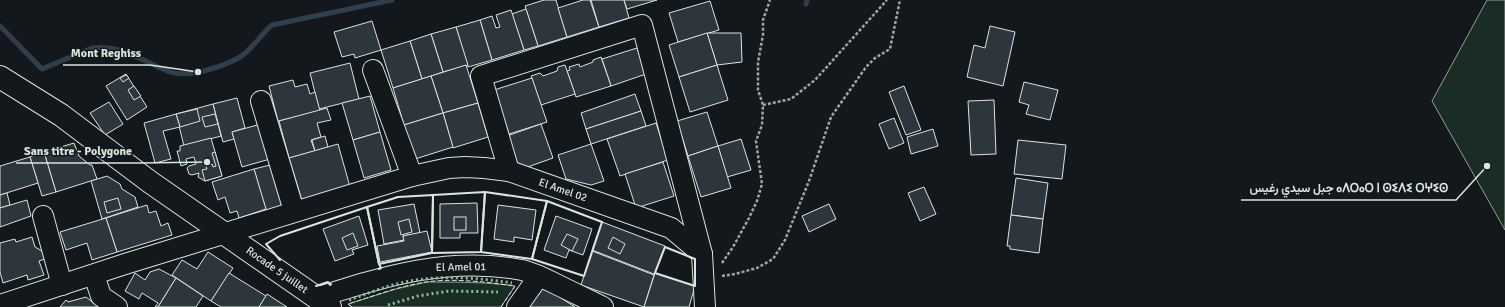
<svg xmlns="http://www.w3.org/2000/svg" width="1505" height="307" font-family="Signika,Vazirmatn,'Noto Sans Tifinagh',sans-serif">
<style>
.green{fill:#1a2d24;stroke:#939e99}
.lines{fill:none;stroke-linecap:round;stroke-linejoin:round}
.stream{stroke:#2f3f4d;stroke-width:5}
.building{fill:#2c363c;stroke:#d8e6dc}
.minor-casing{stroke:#d8e6dc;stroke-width:22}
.major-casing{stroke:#d8e6dc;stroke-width:24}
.path{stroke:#9da8a2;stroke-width:2.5;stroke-dasharray:3 2;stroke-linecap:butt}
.minor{stroke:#14181c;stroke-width:20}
.major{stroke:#14181c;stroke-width:22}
.hedge{stroke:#8ac095;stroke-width:3;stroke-dasharray:2 3;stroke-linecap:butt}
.fence{stroke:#d8e6dc;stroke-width:1;stroke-dasharray:5 2;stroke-linecap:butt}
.wall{stroke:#d8e6dc;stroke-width:2}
.labels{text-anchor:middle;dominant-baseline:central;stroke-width:3;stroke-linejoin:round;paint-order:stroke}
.street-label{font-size:11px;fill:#d8e6dc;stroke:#14181c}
.leader{fill:none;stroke:#d8e6dc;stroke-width:1.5}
.callout-dot{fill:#d8e6dc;stroke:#14181c;stroke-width:1.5}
.callout-label{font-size:12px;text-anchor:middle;font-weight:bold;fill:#d8e6dc;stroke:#14181c;stroke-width:3;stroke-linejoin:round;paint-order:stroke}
</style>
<rect width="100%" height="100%" fill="#14181c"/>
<g class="green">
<path d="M1487 0H1505V230L1432 101Z"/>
<path d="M427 282C457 282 486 282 515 286L501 307H352L348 304 396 289Z"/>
</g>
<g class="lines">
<g class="stream">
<path d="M806 4 807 0"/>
<path d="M0 26 42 69 92 48C123 44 142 62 170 72 188 78 223 67 240 57 253 49 260 35 272 25L392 0"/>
</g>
</g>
<g class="building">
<path d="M544 0H556L567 37 538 46 525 6Z"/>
<path d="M583 0H590L599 27 567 37 558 8Z"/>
<path d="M591 0H624L629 18 599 27Z"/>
<path d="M624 0H657L627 9Z"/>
<path d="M710 1 719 30 678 42 669 13Z"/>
<path d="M526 9 538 46 524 50 512 14Z"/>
<path d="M511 10 524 50 492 60 480 20 492 16 496 28 500 27 496 15Z"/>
<path d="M480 20 492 60 468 67 456 27Z"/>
<path d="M372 21 381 50 355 58 354 54 342 57 334 32Z"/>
<path d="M990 26 1015 32 1003 86 967 77 974 45 985 48Z"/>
<path d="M456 27 468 65 443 72 431 34Z"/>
<path d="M707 33H741L742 62 717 65Z"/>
<path d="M707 33 717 65 679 77 669 45Z"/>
<path d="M431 34 443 72 422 79 410 41Z"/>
<path d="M410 41 422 79 393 88 381 50Z"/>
<path d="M637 48 646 74 611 86 602 59Z"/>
<path d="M601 57 611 86 576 97 567 71 570 70 569 67 579 64 580 67 593 62V60Z"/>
<path d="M350 63 359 99 319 109 310 73Z"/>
<path d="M466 65 478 103 443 113 431 76Z"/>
<path d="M565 65 575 94 541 105 531 76 540 73 543 76 557 71 558 67Z"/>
<path d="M717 65 728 100 690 112 679 77Z"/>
<path d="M126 74 147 107 127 120 106 86Z"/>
<path d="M126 75 129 78 123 82 120 78Z"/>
<path d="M431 76 443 113 404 125 393 88Z"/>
<path d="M532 78 547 122 509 134 494 90Z"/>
<path d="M293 80 295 87 307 84 310 94 315 92 320 111 278 121 269 86Z"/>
<path d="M1024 82 1058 90 1050 120 1026 114 1029 105 1019 102Z"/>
<path d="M134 86 141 96 134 100 128 90Z"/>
<path d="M904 86 921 130 906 135 889 92Z"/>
<path d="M635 94 641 111 586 129 581 113Z"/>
<path d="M370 96 380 132 353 140 342 103Z"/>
<path d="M237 98 245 128 232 132 234 139 223 142 213 104Z"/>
<path d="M994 100 996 154 971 155 968 101Z"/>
<path d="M109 102 123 124 105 135 90 113Z"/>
<path d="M478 103 488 137 453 148 443 113Z"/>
<path d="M213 104 221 136 184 146 176 114Z"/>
<path d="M327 108 331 120 317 123 321 137 311 140 315 151 289 158 279 121Z"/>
<path d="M197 109 200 121 180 127 176 114Z"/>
<path d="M641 111 646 126 591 144 586 129Z"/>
<path d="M707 112 718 146 688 156 677 121Z"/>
<path d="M443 113 453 147 415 159 404 125Z"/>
<path d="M176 114 180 127 163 131 171 159 155 163 144 123Z"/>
<path d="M215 114 218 124 205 127 202 117Z"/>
<path d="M894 118 904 143 889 149 879 124Z"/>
<path d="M656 123 668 160 620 176 607 139Z"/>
<path d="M261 124 270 159 242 167 232 132Z"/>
<path d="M541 124 553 158 519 170 507 136Z"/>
<path d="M933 129 938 146 911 154 907 137Z"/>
<path d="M380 132 391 170 364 178 353 140Z"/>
<path d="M325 136 328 147 315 151 312 140Z"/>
<path d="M211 138 222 176 205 181 198 177 199 173 192 175 189 174 187 168 189 166 196 164 194 157 186 159 187 164 181 166 177 151H180V146Z"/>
<path d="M741 139 751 170 727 177 718 146Z"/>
<path d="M1018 140 1066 145 1062 179 1014 174Z"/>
<path d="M74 143 79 156 90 165H92L97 179 56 192 44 152Z"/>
<path d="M338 144 350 187 302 201 289 158Z"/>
<path d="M591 144 604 181 591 185 566 179 558 155Z"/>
<path d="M718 146 731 188 701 197 688 156Z"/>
<path d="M44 152 56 192 42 196 30 157Z"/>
<path d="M215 152 222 176 205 181 202 170 207 169 206 166 212 164 213 167 216 166 212 153Z"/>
<path d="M30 157 38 183 0 195V166Z"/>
<path d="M663 162 674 196 636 208 625 174Z"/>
<path d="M270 165 283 209 267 214 254 169Z"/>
<path d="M254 169 266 209 239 218 237 211 230 213 225 197 218 200 212 182Z"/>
<path d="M107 176 120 184 122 189 135 197 138 207 102 219 91 181Z"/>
<path d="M1016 178 1048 183 1043 219 1011 215Z"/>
<path d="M924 187 936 214 920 221 908 193Z"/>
<path d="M7 193 10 205 0 208V195Z"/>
<path d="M118 198 121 209 107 213 104 202Z"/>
<path d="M27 200 31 216 0 227V208Z"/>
<path d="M477 203 478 233H460V238H440V204Z"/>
<path d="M414 204 420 233 403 236 404 240 384 244 378 210Z"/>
<path d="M829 204 836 219 809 232 802 216Z"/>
<path d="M147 205 149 213 156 211 161 226 168 223 172 235 117 252 106 218Z"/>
<path d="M498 205 536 210 532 240 514 237V242L494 239Z"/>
<path d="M1011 215 1043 219 1039 253 1010 249V246H1007Z"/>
<path d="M359 216 368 245 352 250 354 254 335 261 323 229Z"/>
<path d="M556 216 592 229 583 255 569 250 566 258 544 250Z"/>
<rect x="454" y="217" width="12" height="13"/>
<path d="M106 218 117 252 92 260 87 243 66 250 60 232Z"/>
<path d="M409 219 412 232 401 235 398 222Z"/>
<path d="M602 222 665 246 654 274 592 250Z"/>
<path d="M427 231 432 252 380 262 377 246 404 241 403 236Z"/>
<path d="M353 233 358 246 347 250 342 238Z"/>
<path d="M567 234 578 239 572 251 561 245Z"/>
<path d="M32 237 35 247 42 251 45 259 39 261 44 275 28 280 27 275 3 283 0 272V243L15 239 16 242Z"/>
<path d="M613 237 625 244 620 254 608 248Z"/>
<path d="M592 251 654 275 644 307 581 285Z"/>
<path d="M208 252 233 268 211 301 172 275 182 260 197 269Z"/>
<path d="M159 269 176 278 158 307H155L158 303 142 293 139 299 125 291 135 273 145 280 150 272Z"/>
<path d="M229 273 266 296 259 307H221L211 301Z"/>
<path d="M655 273 695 286 689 307H644Z"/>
<path d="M176 278 203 296 196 307H158Z"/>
<path d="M541 285 575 307H527Z"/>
<path d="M267 294 287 307H259Z"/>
<path d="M86 297 99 307H60L66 300 68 302Z"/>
</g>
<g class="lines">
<defs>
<g id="minor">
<path d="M373 70 412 176"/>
<path d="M261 101 294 211"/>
<path d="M509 171 481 76 642 25 702 254 705 307"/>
<path d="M43 216 62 285"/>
<path d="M94 275 101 296 117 307"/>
<path d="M316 298C385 276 449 256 522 270 534 273 546 279 556 284 572 292 587 299 603 307"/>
<path d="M0 305 125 264 412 176 449 168 465 167 484 168 509 171 671 228 702 254"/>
<path d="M517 307 539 276"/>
</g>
<path id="major" d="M0 77 61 115 150 182 330 307"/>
</defs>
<use href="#minor" class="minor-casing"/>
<use href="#major" class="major-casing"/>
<g class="path">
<path d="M763 105 791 99 815 80 887 0"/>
<path d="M722 263 733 247 749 218 757 201 762 184 756 141 762 125 763 105 758 90V62L763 35V20L770 0"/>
<path d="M722 276 735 274 757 268 773 259 785 240 809 181 831 117 866 67 875 58 890 49 900 0"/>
</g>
<use href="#minor" class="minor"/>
<use href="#major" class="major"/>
<g class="hedge">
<path d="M349 300C364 295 378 289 393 285 432 274 472 277 512 283"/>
<path d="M388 305 418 296 449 291 498 292"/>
</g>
<path class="fence" d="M352 307 348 304C374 296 399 286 426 282 453 278 488 282 515 286L501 307"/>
<g class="wall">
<path d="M485 192 547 201 532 259 481 252Z"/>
<path d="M485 192 481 252 432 253 433 195Z"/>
<path d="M547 201 602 222 584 276 532 259Z"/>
<path d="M665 247 695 259V286L655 273Z"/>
<path d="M280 260 266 244 280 236 367 207 379 264"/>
<path d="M379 269 381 268 379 264 367 207 398 197 433 195 432 253 379 264"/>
<path d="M316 286 328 282 330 285 331 284"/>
</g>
</g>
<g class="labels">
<g class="street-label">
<text transform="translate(563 190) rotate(19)">El Amel 02</text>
<text transform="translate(461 267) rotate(-1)">El Amel 01</text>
<text transform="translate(277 270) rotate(35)">Rocade 5 juillet</text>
</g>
</g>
<path class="leader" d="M198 72L150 65H63M207 162L140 163H16M1487 166L1456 200H1241"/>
<g class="callout-dot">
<circle cx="198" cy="72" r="4"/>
<circle cx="207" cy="162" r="4"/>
<circle cx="1487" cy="166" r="4"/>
</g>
<g class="callout-label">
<text x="106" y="57">Mont Reghiss</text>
<text x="78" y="155">Sans titre - Polygone</text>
<text x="1349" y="192">جبل سيدي رغيس ⴰⴷⵔⴰⵔ ⵏ ⵙⵉⴷⵉ ⵔⵖⵉⵙ</text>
</g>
</svg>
